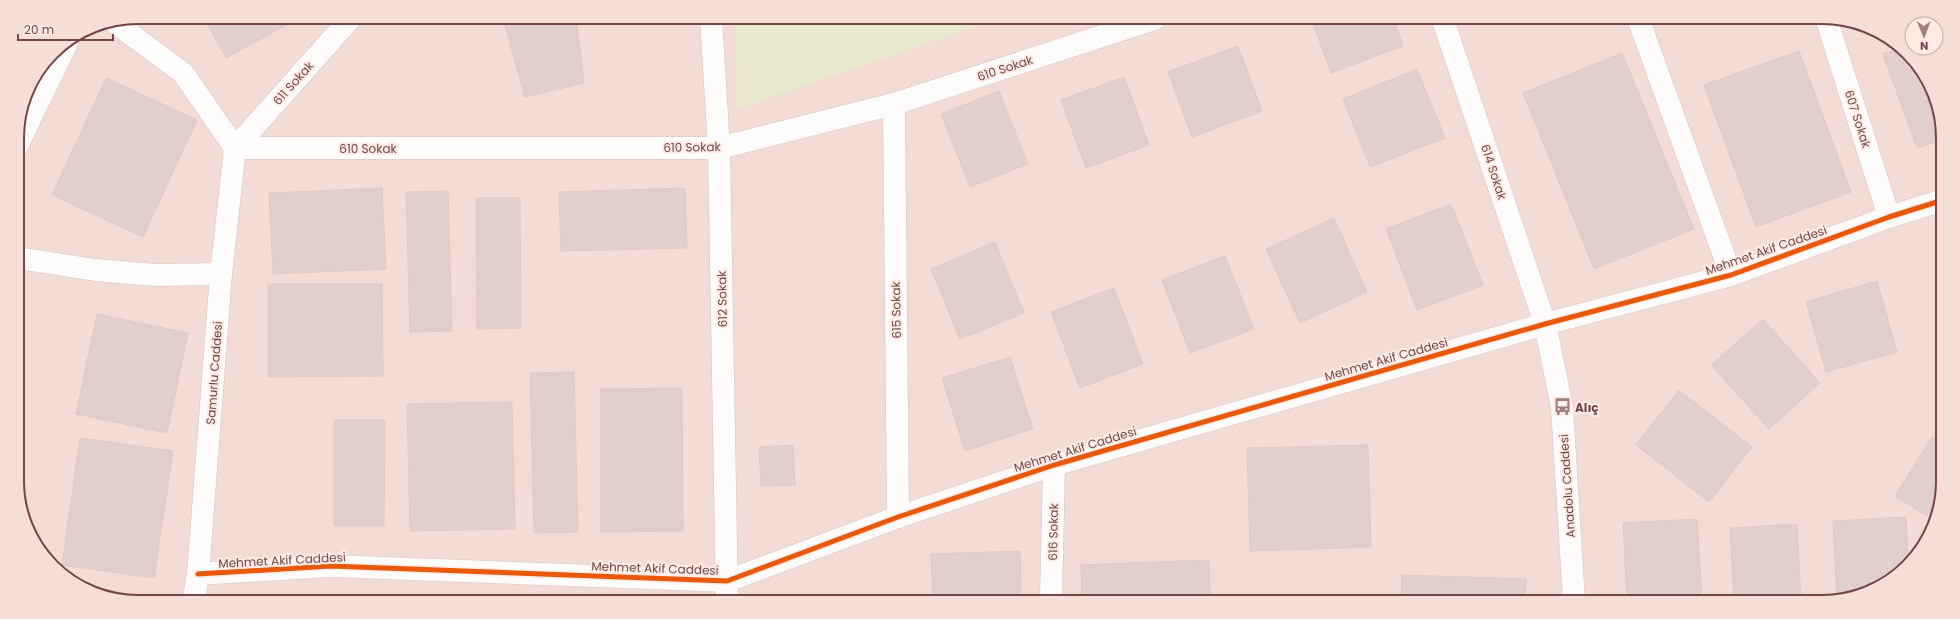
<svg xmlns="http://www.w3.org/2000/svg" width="1960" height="619" font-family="Poppins,sans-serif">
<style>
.residential{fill:#f3dcd6}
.green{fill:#e9e9cf}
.building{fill:#e1cfcd;stroke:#dec9c7}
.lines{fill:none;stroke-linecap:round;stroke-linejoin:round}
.street-casing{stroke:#d4c3c0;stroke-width:23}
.secondary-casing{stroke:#d5c4c2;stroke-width:23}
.street{stroke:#fefcfb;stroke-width:22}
.secondary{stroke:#fefcfb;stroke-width:22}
.cycleway-casing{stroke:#ffebe4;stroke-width:8}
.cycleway{stroke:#e8590c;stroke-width:5}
.labels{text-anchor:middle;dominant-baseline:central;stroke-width:4;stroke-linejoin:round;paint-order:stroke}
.street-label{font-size:12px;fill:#724647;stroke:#ffebe4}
.poi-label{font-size:12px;font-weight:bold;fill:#724647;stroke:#ffebe4;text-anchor:start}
.rim{fill:none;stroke:#724647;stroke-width:2}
</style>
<rect width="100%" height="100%" fill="#f5e8e5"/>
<path class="residential" d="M138 17 1853 21 1889 37 1913 58 1941 115 1939 512 1922 548 1896 577 1868 593 1830 602 107 598 71 582 47 561 19 504 17 131 26 92 53 52 92 26Z"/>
<path class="green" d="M735 18 997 19 737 109Z"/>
<g class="building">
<path d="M204 17H301L226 58Z"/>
<path d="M503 18H576L584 83 525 97Z"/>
<path d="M1312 20H1394L1403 46 1331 73Z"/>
<path d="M1238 46 1262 111 1192 137 1168 72Z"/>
<path d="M1901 48 1913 58 1941 115V140L1917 148 1883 54Z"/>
<path d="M1799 51 1851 192 1756 227 1704 85Z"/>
<path d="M1622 53 1694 229 1594 269 1523 93Z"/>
<path d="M1417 69 1445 138 1370 167 1343 99Z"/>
<path d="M1124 77 1149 145 1086 168 1061 100Z"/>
<path d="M106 78 197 120 143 237 52 195Z"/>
<path d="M999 91 1028 164 970 187 941 114Z"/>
<path d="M382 188 386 269 273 274 269 193Z"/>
<path d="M685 188 687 248 561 251 559 192Z"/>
<path d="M448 191 452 331 410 332 406 192Z"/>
<path d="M476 198H520L521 328 477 329Z"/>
<path d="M1451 204 1483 285 1417 310 1386 229Z"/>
<path d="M1334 218 1367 292 1300 323 1266 249Z"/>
<path d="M995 242 1024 313 960 339 931 269Z"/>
<path d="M1225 256 1254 329 1190 353 1162 280Z"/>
<path d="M1877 281 1897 352 1826 372 1806 302Z"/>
<path d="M268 284H382L383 376 268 377Z"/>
<path d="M1114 288 1143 364 1080 388 1051 312Z"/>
<path d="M97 314 188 333 167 433 76 414Z"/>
<path d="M1763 319 1820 383 1769 429 1711 365Z"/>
<path d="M1010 357 1033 429 965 451 942 378Z"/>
<path d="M574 372 578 532 534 533 530 373Z"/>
<path d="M682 388 683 531 601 532V389Z"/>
<path d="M1679 390 1752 447 1709 502 1636 445Z"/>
<path d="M512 402 515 529 410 531 407 404Z"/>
<path d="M334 420H385L384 526H334Z"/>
<path d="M1932 437 1939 442V512L1935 521 1895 496Z"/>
<path d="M80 438 173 451 154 578 62 565Z"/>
<path d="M793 445 795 485 761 486 759 447Z"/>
<path d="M1368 445 1371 547 1250 551 1247 448Z"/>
<path d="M1906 517 1908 563 1896 577 1868 593 1837 600 1833 521Z"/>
<path d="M1697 519 1702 601H1627L1623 523Z"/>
<path d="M1797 524 1801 602H1734L1730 528Z"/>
<path d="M1020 551 1021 600H933L931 554Z"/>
<path d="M1209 560 1210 600H1082L1081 565Z"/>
<path d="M1402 575 1526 579 1525 601H1401Z"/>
<path d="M76 584 151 598H107Z"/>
<path d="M419 597 460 599H419Z"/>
</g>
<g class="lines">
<defs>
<g id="street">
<path d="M711 18 719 148 727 599"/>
<path d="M1443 20 1545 324"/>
<path d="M1639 21 1731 275"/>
<path d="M1827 21 1889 217"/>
<path d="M114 22 183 73 235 148"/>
<path d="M894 104 898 517"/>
<path d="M17 146 67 43"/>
<path d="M235 148H719L894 104 1154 19"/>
<path d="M235 148 351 18"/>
<path d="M18 258 95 270 155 275 221 274"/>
<path d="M1051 600 1054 465"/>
</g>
<g id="secondary">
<path d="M1545 324 1562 407 1574 601"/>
<path d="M198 574 331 566 727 581 898 517 1054 465 1545 324 1731 275 1889 217 1940 201"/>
<path d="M194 598 198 574 221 274 235 148"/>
</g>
</defs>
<use href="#street" class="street-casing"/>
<use href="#secondary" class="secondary-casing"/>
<use href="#street" class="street"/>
<use href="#secondary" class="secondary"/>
<defs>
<path id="cycleway" d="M198 574 331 566 727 581 898 517 1054 465 1545 324 1731 275 1889 217 1940 201"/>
</defs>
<use href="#cycleway" class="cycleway-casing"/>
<use href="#cycleway" class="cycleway"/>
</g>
<defs>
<symbol id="bus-bare" viewBox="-9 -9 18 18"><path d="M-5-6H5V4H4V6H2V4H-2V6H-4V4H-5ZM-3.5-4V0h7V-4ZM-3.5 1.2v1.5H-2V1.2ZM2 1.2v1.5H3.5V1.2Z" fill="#a07f7e" stroke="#ffebe4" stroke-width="2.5" paint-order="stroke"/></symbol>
</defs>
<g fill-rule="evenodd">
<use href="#bus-bare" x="1550" y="394" width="25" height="25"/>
</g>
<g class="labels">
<g class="street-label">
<text transform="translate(1005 68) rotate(-18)">610 Sokak</text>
<text transform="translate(293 83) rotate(-48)">611 Sokak</text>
<text transform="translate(1858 119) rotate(72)">607 Sokak</text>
<text transform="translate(692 147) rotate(-1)">610 Sokak</text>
<text x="368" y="148">610 Sokak</text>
<text transform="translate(1494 172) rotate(72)">614 Sokak</text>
<text transform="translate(1766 250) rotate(-19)">Mehmet Akif Caddesi</text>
<text transform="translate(722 299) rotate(-91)">612 Sokak</text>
<text transform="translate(896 310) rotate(-91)">615 Sokak</text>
<text transform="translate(1386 359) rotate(-16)">Mehmet Akif Caddesi</text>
<text transform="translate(214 373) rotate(-86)">Samurlu Caddesi</text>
<text transform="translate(1075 449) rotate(-17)">Mehmet Akif Caddesi</text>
<text transform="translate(1567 486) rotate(-94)">Anadolu Caddesi</text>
<text transform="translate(1053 532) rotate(-89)">616 Sokak</text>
<text transform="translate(282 560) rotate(-3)">Mehmet Akif Caddesi</text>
<text transform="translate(655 568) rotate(2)">Mehmet Akif Caddesi</text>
</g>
<g class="poi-label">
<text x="1575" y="407">Alıç</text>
</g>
</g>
<path d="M0 0H1960V619H0ZM138 24H1822A114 114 0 0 1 1936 138V481A114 114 0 0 1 1822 595H138A114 114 0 0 1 24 481V138A114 114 0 0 1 138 24Z" fill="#f4ded7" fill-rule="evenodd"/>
<path class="rim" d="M138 24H1822A114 114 0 0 1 1936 138V481A114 114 0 0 1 1822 595H138A114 114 0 0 1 24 481V138A114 114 0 0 1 138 24Z"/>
<g transform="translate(1924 36) rotate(179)"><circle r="19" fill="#ffebe4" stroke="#c7a9a5"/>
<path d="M0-3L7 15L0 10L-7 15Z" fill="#a07f7e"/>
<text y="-6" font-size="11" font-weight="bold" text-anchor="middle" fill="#724647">N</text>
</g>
<path d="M18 34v6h95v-6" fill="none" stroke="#724647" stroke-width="2"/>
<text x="24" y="34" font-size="12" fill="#724647" stroke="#ffebe4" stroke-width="3" paint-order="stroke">20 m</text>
</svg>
